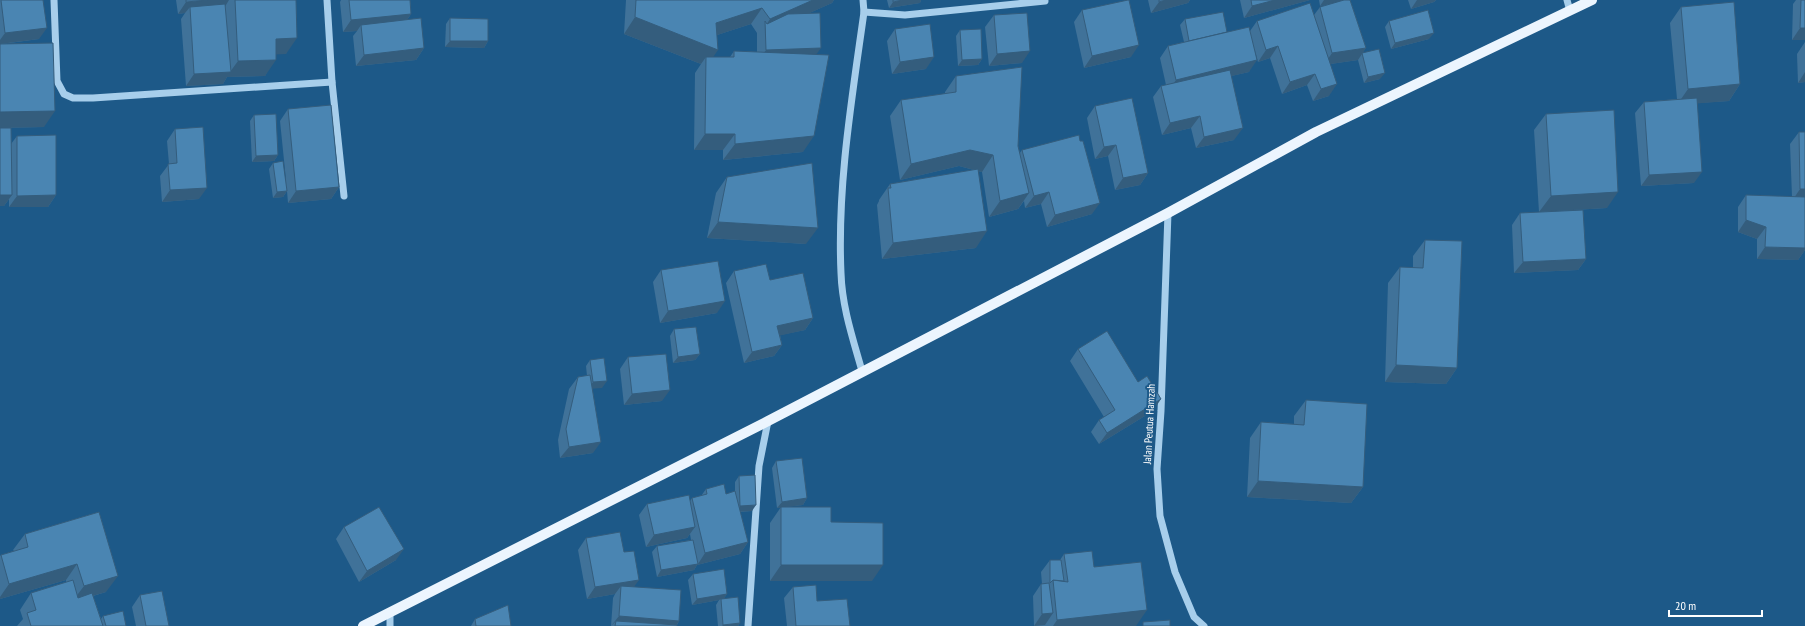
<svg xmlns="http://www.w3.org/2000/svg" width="1805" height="626" font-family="'PT Sans Narrow',sans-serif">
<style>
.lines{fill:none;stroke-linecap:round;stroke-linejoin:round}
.minor{stroke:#a7ceeb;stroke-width:7}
.major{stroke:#ecf5fe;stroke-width:10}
.wall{fill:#407299;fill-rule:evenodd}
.shaded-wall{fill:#345d7d}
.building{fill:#4a85b2;stroke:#345d7d}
.labels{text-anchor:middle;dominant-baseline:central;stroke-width:4;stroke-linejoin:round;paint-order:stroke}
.street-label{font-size:11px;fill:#fff;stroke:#1d5988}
</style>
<rect width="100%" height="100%" fill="#1d5988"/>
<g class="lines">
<g class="minor">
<path d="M54 0 57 81 64 94 73 98H93L332 82"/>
<path d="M327 0 332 82 344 196"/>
<path d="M1567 0 1570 11"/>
<path d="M864 12 905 15 1045 1"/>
<path d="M1168 213 1161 411 1157 469 1160 516 1175 572 1194 617 1204 626"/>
<path d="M862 371C853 339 842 307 841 273 837 186 852 98 864 12L863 0"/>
<path d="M390 613V626"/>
<path d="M748 626 759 466 768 421"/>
</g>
<path class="major" d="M363 626 768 421 1168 213 1316 132 1592 0"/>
</g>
<g class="wall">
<path d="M0 0H43L39 39 2 44 44 127 0 128Z"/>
<path d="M176 0H296L286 54H276L265 76 227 77 223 84 186 86 181 19 185 13 178 14Z"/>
<path d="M341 0H410L411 14 407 20 424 48 416 60 356 66 353 36 357 31 343 32 340 2Z"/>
<path d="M626 0H834L832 3 807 14 816 54 803 152 723 160V150H694L695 73 701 64 624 34ZM751 24 757 33V52L734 51 730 57H713L717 35Z"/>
<path d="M887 0H921L920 3 889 8Z"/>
<path d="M1148 0H1190L1188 3 1151 13Z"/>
<path d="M1240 0H1310L1244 18Z"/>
<path d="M1319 0H1350L1366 48 1362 53 1380 79 1364 83 1358 60 1330 64 1329 96 1313 101 1307 85 1282 94 1270 58 1258 62 1255 51 1249 72 1231 76 1234 140 1196 148 1191 128 1162 135 1153 97 1161 86 1166 85 1160 58 1168 46 1184 42 1180 25 1185 19 1227 32 1250 31 1257 21 1314 15 1320 7 1328 4 1320 6Z"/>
<path d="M1408 0H1436L1434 2 1411 9Z"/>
<path d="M1796 0H1805V40H1792L1793 4Z"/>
<path d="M1681 7 1740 84 1729 101 1697 103 1694 183 1641 186 1635 113 1644 102 1677 99 1670 23Z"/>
<path d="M1082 10 1131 57 1084 68 1074 22Z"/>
<path d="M994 15 1022 63 989 66 985 27Z"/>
<path d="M450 18 488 41 484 48 445 47 446 24Z"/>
<path d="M1389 21 1429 39 1391 49 1385 27Z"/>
<path d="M895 29 926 69 892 74 887 41Z"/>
<path d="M960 30 982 59 978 65 958 66 956 36Z"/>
<path d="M1805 42V82L1798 83 1797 54Z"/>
<path d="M956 76 1018 146 1019 154 1022 150 1092 214 1047 227 1041 204 1025 208 1024 201 1018 209 989 217 982 172 978 171 976 248 882 259 877 205 879 201V200L890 184 974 170 959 166 900 180 890 116 901 100 945 94V92Z"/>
<path d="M1095 106 1148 173 1140 185 1115 190 1108 156 1095 159 1087 118Z"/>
<path d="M288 109 339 187 331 199 288 203 287 191 283 197 273 198 269 169 273 163 286 180 280 121Z"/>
<path d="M1546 114 1607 208 1539 212 1534 130Z"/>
<path d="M254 115 278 155 274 161 252 162 250 121Z"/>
<path d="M175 129 199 199 162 202 160 176 169 164 167 141Z"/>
<path d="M1799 132H1805V250L1798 260 1757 259V239L1738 232V207L1746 195 1792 197 1790 144Z"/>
<path d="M17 136 56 195 48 207H9V199L4 206 11 144Z"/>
<path d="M727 177 806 244 707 238 716 193Z"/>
<path d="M1520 213 1586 259 1578 270 1514 273 1512 225Z"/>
<path d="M1425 240 1457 368 1446 384 1385 382 1388 283 1400 267 1413 268V256Z"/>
<path d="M661 270 717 313 660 323 653 282Z"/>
<path d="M734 271 770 280 813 318 805 330 780 335 782 345 774 356 744 363 726 283Z"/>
<path d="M674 329 700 354 695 360 673 363 670 336Z"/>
<path d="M1078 349 1138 382 1153 411 1099 444 1091 432 1099 420 1104 417 1070 361Z"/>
<path d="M628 357 662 401 624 405 620 369Z"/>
<path d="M590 360 602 388H592L593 453 560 458 558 440 569 389 578 377 587 376 586 366Z"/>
<path d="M1306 400 1363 487 1351 503 1247 497 1250 438 1261 422 1294 424V416Z"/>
<path d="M776 461 807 498 803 505 784 507 831 522 872 581H770V523L781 507 777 508 772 468Z"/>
<path d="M739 476 752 511 740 512 748 542 740 554 697 565 694 570 657 577 652 552 657 546 691 540 690 534 687 538 646 547 639 515 647 504 690 501 692 498 701 496 706 489 726 494 735 491V482Z"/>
<path d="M99 512 106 592 93 596 101 619 103 616 126 626H17L23 619 20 610 31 593 66 582V580L0 599V556L1 555 14 551 13 550 25 534Z"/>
<path d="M344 527 396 560 359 582 336 539Z"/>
<path d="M586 538 624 552 634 587 679 621 677 625V626H611L613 598 615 594 587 599 578 550Z"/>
<path d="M1064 554 1094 567 1136 626H1034L1033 596 1041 584H1042L1041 572 1050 560H1060Z"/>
<path d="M693 574 727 594 724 598 740 623 738 626H718L716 605 719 600 692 605 688 580Z"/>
<path d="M793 587 817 601 850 626H787L784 598Z"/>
<path d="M140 595 169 626H136L132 607Z"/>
<path d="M475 619 511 626H471Z"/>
</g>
<g class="shaded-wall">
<path d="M208 0H229L223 10 190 7 185 13 178 14 186 2Z"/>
<path d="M813 0H834L832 3 765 33V27L770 19Z"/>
<path d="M903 0H921L920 3 889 8 893 2Z"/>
<path d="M1166 0H1190L1188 3 1151 13 1159 2Z"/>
<path d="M1275 0H1310L1244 18 1252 6Z"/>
<path d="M1324 0H1349L1320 6Z"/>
<path d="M1417 0H1436L1434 2 1411 9Z"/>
<path d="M762 8 751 24 705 39 716 23Z"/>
<path d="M411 14 403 26 361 25 357 31 343 32 351 20Z"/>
<path d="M635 17 718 50 707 66 706 57 701 64 624 34Z"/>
<path d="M47 28 39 39 0 44V40L5 33Z"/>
<path d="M1800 28H1805V40H1792Z"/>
<path d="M1434 33 1429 39 1391 49 1395 43Z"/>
<path d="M297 38 286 54 264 55 276 39Z"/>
<path d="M450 41H488L484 48 445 47Z"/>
<path d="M1139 45 1131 57 1084 68 1092 56Z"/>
<path d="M1278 46 1270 58 1258 62 1266 50Z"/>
<path d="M424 48 416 60 356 66 364 55Z"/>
<path d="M821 48 813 59 758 61 766 50Z"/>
<path d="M1366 48 1358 60 1324 65 1332 53Z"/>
<path d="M1030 51 1022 63 989 66 997 54Z"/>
<path d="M934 57 926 69 892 74 900 62Z"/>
<path d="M982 59 978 65 958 66 962 60Z"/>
<path d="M276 60 265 76 227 77 223 84 186 86 194 74 230 72 238 61Z"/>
<path d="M1257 60 1249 72 1168 91 1176 80Z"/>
<path d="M1805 72V82L1798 83Z"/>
<path d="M1385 73 1380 79 1364 83 1368 77Z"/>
<path d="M1315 74 1307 85 1282 94 1290 82Z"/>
<path d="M1337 84 1329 96 1313 101 1321 89Z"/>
<path d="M1740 84 1729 101 1677 105 1688 89Z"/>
<path d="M55 111 44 127 0 128V112Z"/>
<path d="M1200 116 1191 128 1162 135 1170 123Z"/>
<path d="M1243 128 1234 140 1196 148 1204 137Z"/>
<path d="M705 134H735L723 150H694Z"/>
<path d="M814 136 803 152 723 160 735 144Z"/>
<path d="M1116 145 1108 156 1095 159 1104 147Z"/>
<path d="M970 150 993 155 982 172 959 166 900 180 911 164Z"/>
<path d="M278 155 274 161 252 162 256 156Z"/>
<path d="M1702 172 1694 183 1641 186 1649 175Z"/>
<path d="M1148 173 1140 185 1115 190 1123 178Z"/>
<path d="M339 187 331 199 288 203 296 191Z"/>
<path d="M207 188 199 199 162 202 170 190Z"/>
<path d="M1800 189H1805V200L1792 201Z"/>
<path d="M287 191 283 197 273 198 277 192Z"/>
<path d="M1049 192 1041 204 1025 208 1034 196Z"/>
<path d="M1618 192 1607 208 1539 212 1551 196Z"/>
<path d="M1029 193 1018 209 989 217 1000 201Z"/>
<path d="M0 195H12L4 206H0Z"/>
<path d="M56 195 48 207H9L17 196Z"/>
<path d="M1100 203 1092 214 1047 227 1055 215Z"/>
<path d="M1746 220 1766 227 1757 239 1738 232Z"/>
<path d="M718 222 818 228 806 244 707 238Z"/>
<path d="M987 231 976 248 882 259 893 243Z"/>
<path d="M1765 247 1805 248V250L1798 260 1757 259Z"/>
<path d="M1586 259 1578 270 1514 273 1523 262Z"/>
<path d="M725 301 717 313 660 323 668 311Z"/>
<path d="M813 318 805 330 769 338 777 326Z"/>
<path d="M782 345 774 356 744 363 752 352Z"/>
<path d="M700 354 695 360 673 363 678 357Z"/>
<path d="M1396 365 1457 368 1446 384 1385 382Z"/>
<path d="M607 381 602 388 588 389 593 382Z"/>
<path d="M670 390 662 401 624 405 632 394Z"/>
<path d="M1161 399 1153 411 1099 444 1107 433Z"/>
<path d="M601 442 593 453 560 458 569 447Z"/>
<path d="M1258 481 1363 487 1351 503 1247 497Z"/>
<path d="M807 498 803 505 777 508 782 502Z"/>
<path d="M756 505 752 511 736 512 740 506Z"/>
<path d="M695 527 687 538 646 547 654 535Z"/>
<path d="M748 542 740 554 697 565 694 570 657 577 661 570 698 564 705 553Z"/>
<path d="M404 549 396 560 359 582 367 571Z"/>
<path d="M77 564 66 580 0 599V597L9 584Z"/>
<path d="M781 565H883L872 581H770Z"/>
<path d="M118 576 106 592 72 602 84 586Z"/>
<path d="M639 580 631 591 621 586 615 594 587 599 595 587Z"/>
<path d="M727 594 723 600 721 599 719 600 692 605 697 599Z"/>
<path d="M1147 610 1136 626H1053L1057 620Z"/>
<path d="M1053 613 1045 625 1034 626 1042 614Z"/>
<path d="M619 616 679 621 676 626 616 621 611 626Z"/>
<path d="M740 623 738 626H722L723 625Z"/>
</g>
<g class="building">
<path d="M1 0H43L47 28 5 33Z"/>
<path d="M186 0H208L186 2Z"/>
<path d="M235 0H296L297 38 276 39V60L238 61Z"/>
<path d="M349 0H410L411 14 351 20Z"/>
<path d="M636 0H813L770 19 762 8 716 23 718 50 635 17Z"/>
<path d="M893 0H903L893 2Z"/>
<path d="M1128 0H1129L1139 45 1092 56 1082 10Z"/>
<path d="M1159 0H1166L1159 2Z"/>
<path d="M1251 0H1275L1252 6Z"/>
<path d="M1344 0H1350L1366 48 1332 53 1320 7Z"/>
<path d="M1801 0H1805V28H1800Z"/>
<path d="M1734 2 1740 84 1688 89 1681 7Z"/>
<path d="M1310 3 1337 84 1321 89 1315 74 1290 82 1278 46 1266 50 1257 21Z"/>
<path d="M225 4 231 72 194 74 190 7Z"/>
<path d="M1428 10 1434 33 1395 43 1389 21Z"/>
<path d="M1223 12 1227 32 1189 41 1185 19Z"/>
<path d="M820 13 821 48 766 50 765 21 767 24 788 14Z"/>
<path d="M1027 13 1030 51 997 54 994 15Z"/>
<path d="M421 18 424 48 364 55 361 25Z"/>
<path d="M450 18 488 19V41H450Z"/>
<path d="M930 24 934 57 900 62 895 29Z"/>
<path d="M1249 27 1257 60 1176 80 1168 46Z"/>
<path d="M981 29 982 59 962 60 960 30Z"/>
<path d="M53 43 55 111 0 112V44Z"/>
<path d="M1379 49 1385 73 1368 77 1362 53Z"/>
<path d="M734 51 829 55 814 136 735 144V134H705L706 57H734Z"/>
<path d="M1022 67 1018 146 1029 193 1000 201 993 155 970 150 911 164 901 100 956 92V76Z"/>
<path d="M1230 70 1243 128 1204 137 1200 116 1170 123 1161 86Z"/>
<path d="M1132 98 1148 173 1123 178 1116 145 1104 147 1095 106Z"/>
<path d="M1697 98 1702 172 1649 175 1644 102Z"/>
<path d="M331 105 339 187 296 191 288 109Z"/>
<path d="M1614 110 1618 192 1551 196 1546 114Z"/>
<path d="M276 114 278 155 256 156 254 115Z"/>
<path d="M203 127 207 188 170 190 168 164 177 163 175 129Z"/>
<path d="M0 128H11L12 195H0Z"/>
<path d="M1799 132H1805V189H1800Z"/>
<path d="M56 135V195L17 196V136Z"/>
<path d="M1079 135 1080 141H1083L1100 203 1055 215 1049 192 1034 196 1022 150Z"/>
<path d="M283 161 287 191 277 192 273 163Z"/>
<path d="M812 163 818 228 718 222 727 177Z"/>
<path d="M978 169 987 231 893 243 888 188H891L890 184Z"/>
<path d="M1746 195 1805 197V248L1765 247 1766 227 1746 220Z"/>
<path d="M1583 210 1586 259 1523 262 1520 213Z"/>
<path d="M1425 240 1462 241 1457 368 1396 365 1400 267 1423 268Z"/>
<path d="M718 261 725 301 668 311 661 270Z"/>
<path d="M766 264 770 280 803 273 813 318 777 326 782 345 752 352 734 271Z"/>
<path d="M696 327 700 354 678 357 674 329Z"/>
<path d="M1107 331 1138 382 1147 376 1161 399 1107 433 1099 420 1115 410 1078 349Z"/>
<path d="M666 354 670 390 632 394 628 357Z"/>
<path d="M604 358 607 381 593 382 590 360Z"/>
<path d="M590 375 601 442 569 447 566 429 578 377Z"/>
<path d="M1306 400 1367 404 1363 487 1258 481 1261 422 1304 425Z"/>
<path d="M802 458 807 498 782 502 776 461Z"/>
<path d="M755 475 756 505 740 506 739 476Z"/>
<path d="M724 484 726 494 735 491 748 542 705 553 692 498 707 494 706 489Z"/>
<path d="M689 495 695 527 654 535 647 504Z"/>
<path d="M379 507 404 549 367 571 344 527Z"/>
<path d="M781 507H831V522L883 523V565H781Z"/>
<path d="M99 512 118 576 84 586 77 564 9 584 1 555 28 547 25 534Z"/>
<path d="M620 532 624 552 634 551 639 580 595 587 586 538Z"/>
<path d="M693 540 698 564 661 570 657 546Z"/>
<path d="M1092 551 1094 567 1141 562 1147 610 1057 620 1053 580 1068 582 1064 554Z"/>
<path d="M1050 560H1061L1064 581 1053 580 1050 583Z"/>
<path d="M724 569 727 594 697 599 693 574Z"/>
<path d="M73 580 78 598 92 593 103 626H31L27 613 36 610 31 593Z"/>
<path d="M1049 583 1053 613 1042 614 1041 584Z"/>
<path d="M816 585 817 601 847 599 850 626H796L793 587Z"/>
<path d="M621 586 681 590 679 621 619 616Z"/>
<path d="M162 591 169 626H146L140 595Z"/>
<path d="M738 597 740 623 723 625 721 599Z"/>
<path d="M508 605 511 626H476L475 619Z"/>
<path d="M123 611 126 626H106L103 616Z"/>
<path d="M1170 620V626H1143V622Z"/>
<path d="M616 621 677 625V626H615Z"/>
</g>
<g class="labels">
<g class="street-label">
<text transform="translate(1149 424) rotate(-87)">Jalan Peutua Hamzah</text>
</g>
</g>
<path d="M1669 610v6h93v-6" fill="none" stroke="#ffffff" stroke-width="2"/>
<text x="1675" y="610" font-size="12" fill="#ffffff" stroke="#1d5988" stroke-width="3" paint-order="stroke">20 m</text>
</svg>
